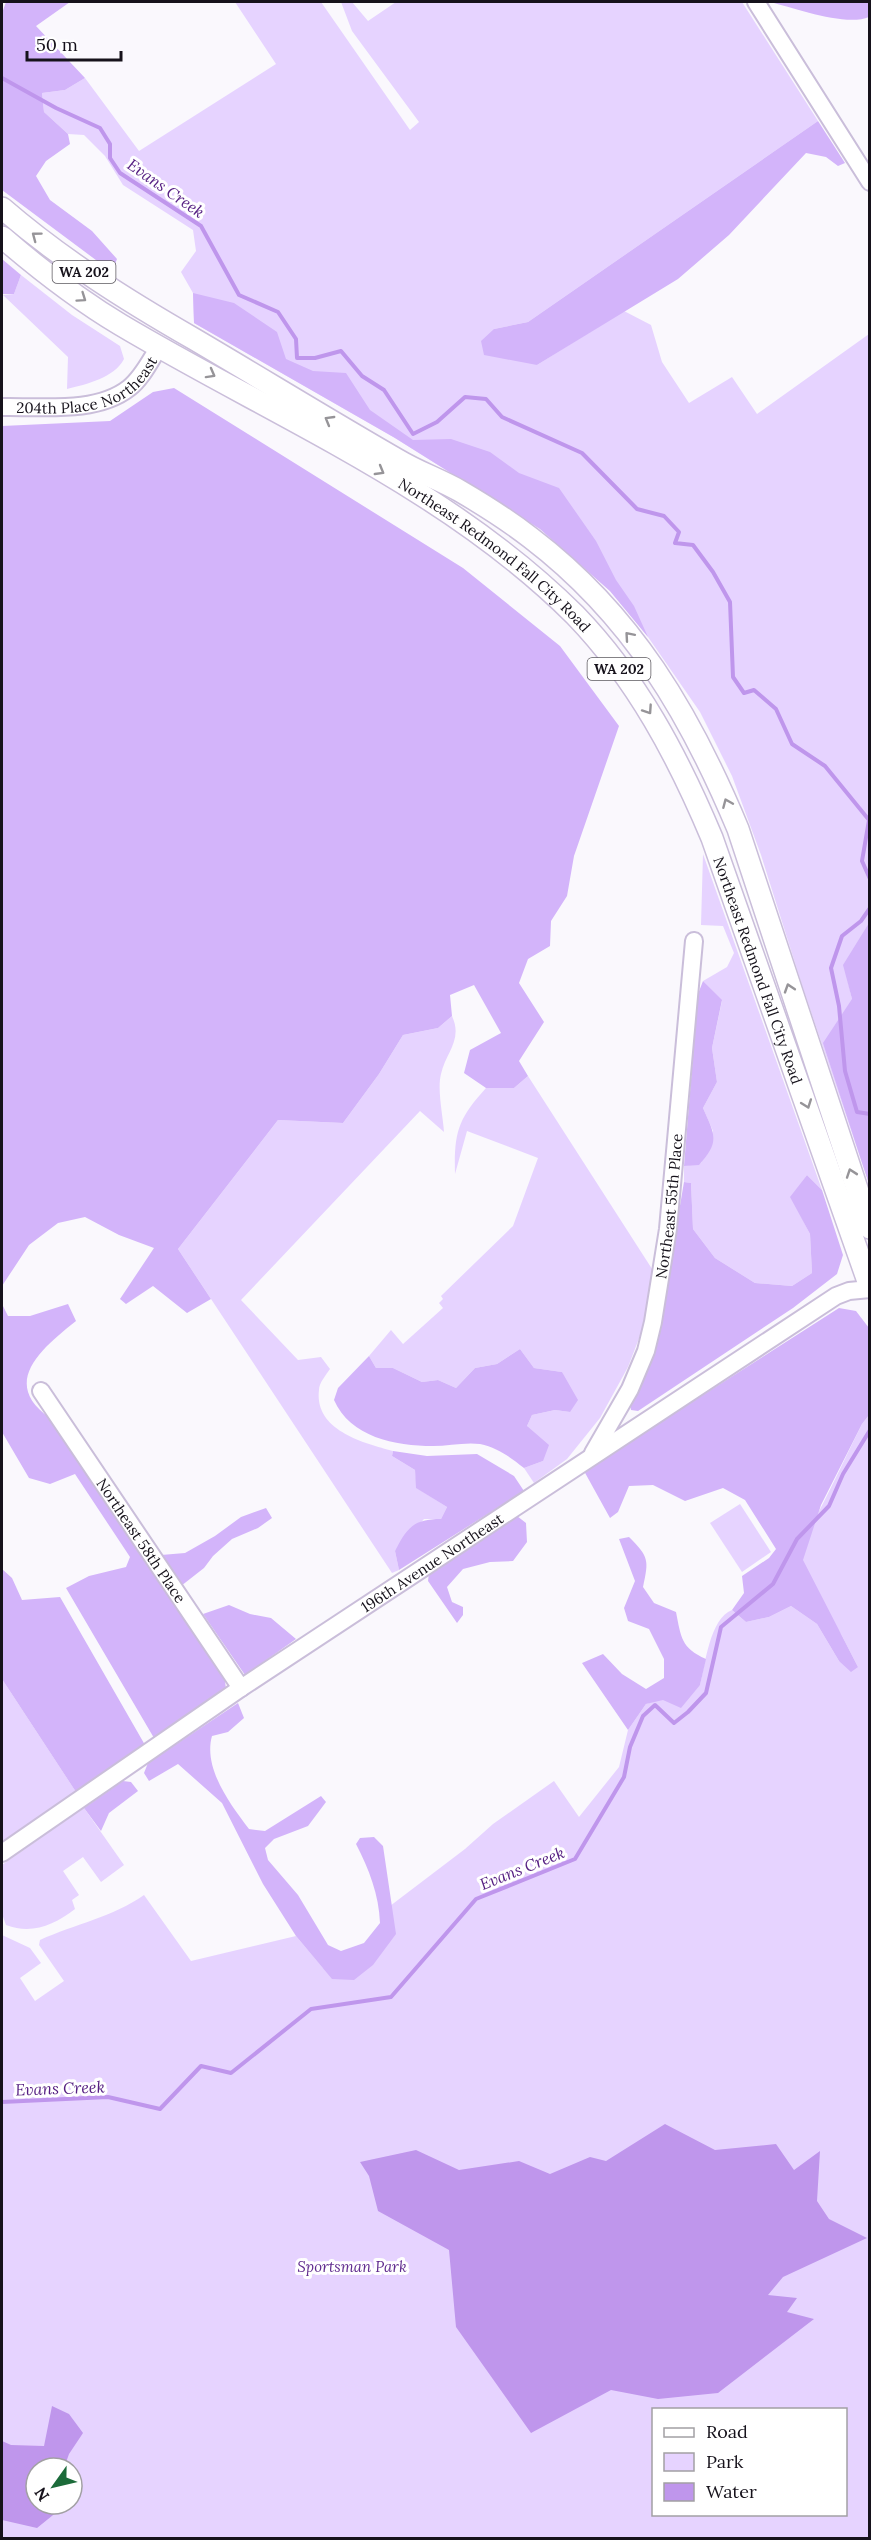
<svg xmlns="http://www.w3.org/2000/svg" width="871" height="2540" font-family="Lora,serif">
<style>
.green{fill:#e6d3ff;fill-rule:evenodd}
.forest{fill:#d3b4fa}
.water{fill:#bf96ec}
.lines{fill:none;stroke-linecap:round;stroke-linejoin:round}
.stream{stroke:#bf96ec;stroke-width:4}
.minor-casing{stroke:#cabeda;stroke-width:20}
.major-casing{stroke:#cabeda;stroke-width:24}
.minor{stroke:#fff;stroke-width:16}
.major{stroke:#fff;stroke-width:21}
.oneway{stroke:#969498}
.labels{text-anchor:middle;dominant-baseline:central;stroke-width:6;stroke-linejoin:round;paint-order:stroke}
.shield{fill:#fff;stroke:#5c595f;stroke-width:1.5}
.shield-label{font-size:14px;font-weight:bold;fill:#16121b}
.street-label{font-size:15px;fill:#16121b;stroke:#fff}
.park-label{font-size:15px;font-style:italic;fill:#612c8f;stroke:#fff}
.water-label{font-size:16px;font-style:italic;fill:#541d81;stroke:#fff}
</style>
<rect width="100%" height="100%" fill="#faf8fd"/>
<g class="green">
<path d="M235 2H321L410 130 419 122 352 31 341 2H352L368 21 396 2H742L818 121 528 322 494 329 537 365 624 311 651 325 662 362 689 403 732 377 757 414 869 334 870 923 844 965 852 999 869 1184 801 982 761 855 732 776 700 712 648 637 610 591 540 529 395 438 194 323 193 293 181 272 196 251 193 230 123 185 105 156 84 135 68 134 44 112 42 93 65 90 85 78 139 151 276 64Z"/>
<path d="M21 275 72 315 120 346 124 359C114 378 87 384 67 389L68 357 3 295 14 294Z"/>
<path d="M703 854 822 1190 807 1175 791 1197 810 1234 812 1273 792 1286 755 1283 715 1258 693 1229 691 1183 684 1182V1166L701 1163 713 1131 703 1108 717 1082 712 1048 722 1001 703 981 727 967 734 953 723 926 701 925Z"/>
<path d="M452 1016C463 1040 446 1052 441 1074 437 1090 443 1115 444 1132L420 1111 241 1300 298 1360 321 1357 330 1369C326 1375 319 1383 319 1390 314 1430 363 1443 393 1451L392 1456 415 1470 417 1488 447 1507 441 1519H424L395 1551 399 1570 392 1573 178 1249 278 1120 343 1123 379 1074 403 1035 438 1028Z"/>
<path d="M528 1076 654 1272 643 1328 628 1367 600 1418 567 1459 534 1483 524 1468 543 1461 527 1426 532 1415 555 1410 570 1412 562 1372 534 1368 520 1349 497 1364 475 1368 456 1388 438 1380 422 1382 393 1368H376L369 1356 391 1330 403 1344 443 1308 439 1303 443 1299 441 1296 513 1226 538 1158 467 1131 455 1174C454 1132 458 1119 486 1088H514Z"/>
<path d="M869 1415V2538H2V1935L30 1948 41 1963 20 1978 35 2001 64 1981 39 1945 40 1940C75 1924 113 1917 144 1895L191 1961 296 1936 323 1968 394 1929 390 1906 465 1849 493 1824 554 1781 579 1817 619 1767 628 1730 646 1704 700 1685C705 1665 710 1618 732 1610L746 1622 769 1617 791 1606 817 1624 839 1661 858 1667 841 1634 791 1561C818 1518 839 1470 862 1424ZM654 2410H846V2514H654ZM36 2468H72V2504H36Z"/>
<path d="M740 1504 771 1552 742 1572 710 1523Z"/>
<path d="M2 1679 76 1792 2 1843Z"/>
<path d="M84 1808 124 1865 101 1882 83 1857 63 1871 79 1895 72 1900 75 1909C54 1925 32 1935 6 1925L2 1914V1865Z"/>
</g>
<g class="forest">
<path d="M6 2H70L36 26 85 78 65 90 42 93 44 112 68 134 70 144 46 161 36 176 50 200 92 231 117 259 112 272 2 190V13Z"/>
<path d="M770 2H869V17C846 27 795 8 770 2Z"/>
<path d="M818 121 845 163 838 166 826 157 806 153 729 235 678 279 537 365 484 355 481 341 494 329 528 322Z"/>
<path d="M2 259 21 275 14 294H2Z"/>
<path d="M193 293 234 303 277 332 286 359 313 371 346 373 370 410 413 440 451 439 490 452 519 473 559 488 596 541 616 580 634 606 648 637 610 591 540 529 395 438 194 323Z"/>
<path d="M174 388 463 568 560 646 619 726 574 856 567 896 551 921 550 946 528 959 519 983 544 1022 519 1061 528 1076 514 1088H486L464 1073 470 1050 501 1033 474 985 450 995 452 1016 438 1028 403 1035 379 1074 343 1123 278 1120 178 1249 211 1299 187 1313 153 1286 126 1304 120 1299 154 1248 119 1235 85 1217 58 1223 29 1245 2 1286V426L110 421 153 392Z"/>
<path d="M869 923V1184L823 1043 852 999 843 965Z"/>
<path d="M703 981 722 1000 712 1048 717 1082 703 1108C715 1135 720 1142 699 1165L684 1166 698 994Z"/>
<path d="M807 1175 822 1190 843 1255 837 1274 793 1308 638 1411 631 1410 630 1402 659 1329 684 1182 691 1183 693 1229 715 1258 755 1283 792 1286 812 1273 810 1234 790 1197Z"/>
<path d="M2 1304 8 1316H30L68 1304 76 1321C41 1349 0 1383 50 1418L225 1681 226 1689 154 1738 66 1588 89 1576 126 1567 130 1557 75 1474 50 1484 29 1478 2 1432Z"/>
<path d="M839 1308 856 1311 869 1328V1415L862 1424 821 1505 803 1560 858 1667 851 1672 839 1661 817 1624 791 1606 769 1617 746 1622 732 1610 744 1593 742 1576 769 1558 776 1549 745 1500 723 1488 685 1501 653 1485 629 1486 618 1512 610 1518 584 1471Z"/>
<path d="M520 1349 534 1368 562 1372 578 1400 570 1412 555 1410 532 1415 527 1426 549 1445 543 1461 524 1468C510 1457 498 1448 480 1444 465 1442 448 1446 433 1446 395 1446 350 1437 334 1400L338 1388 369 1356 376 1368H393L422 1382 438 1380 456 1388 475 1368 497 1364Z"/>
<path d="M393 1451 427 1456 477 1454 514 1476 524 1491 399 1570 395 1551C407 1528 413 1519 441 1519L447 1507 416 1488 415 1470 392 1456Z"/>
<path d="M266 1508 272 1518 258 1528 232 1539 213 1556 204 1568 181 1586 161 1555 185 1553 215 1536 241 1517Z"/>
<path d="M517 1516 526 1523 527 1542 513 1561 490 1562 463 1569 447 1587 452 1602 463 1607V1615L457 1623 428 1581 429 1573Z"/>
<path d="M629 1537C649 1557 649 1560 643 1587L654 1603 676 1612C681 1637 681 1648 706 1659L700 1685 681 1708 663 1700 646 1704 628 1730 582 1663 603 1654 622 1674 646 1689 664 1678V1659L649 1629 628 1621 624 1608 635 1581 619 1539Z"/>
<path d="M2 1569 12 1578 22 1600 60 1597 145 1745 76 1792 2 1679Z"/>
<path d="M229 1605 250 1614 271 1618 296 1639 245 1675 203 1614Z"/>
<path d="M238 1703 244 1718 228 1732 212 1736C203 1768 230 1804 249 1829L265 1831 321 1796 326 1802 308 1826 274 1839 265 1848 268 1860 298 1895 328 1945 341 1951 364 1943 380 1923C379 1895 369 1869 356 1844L360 1838 374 1837 383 1846 396 1934 373 1965 354 1980 332 1979 296 1936 263 1884 222 1803 178 1764 149 1781 144 1773 148 1763Z"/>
<path d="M123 1781 131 1782 138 1791 109 1813 101 1831 84 1808Z"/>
</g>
<g class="water">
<path d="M665 2124 715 2150 776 2144 794 2170 820 2151 817 2201 829 2219 867 2238 783 2277 768 2295 797 2298 787 2312 814 2319 718 2393 658 2399 611 2390 531 2433 456 2327 449 2250 378 2211 369 2176 360 2162 416 2150 459 2170 519 2161 550 2174 590 2157 606 2161Z"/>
<path d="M52 2406 69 2414 83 2433 69 2454 64 2468H36V2504H62L63 2507 37 2528 2 2520V2441L11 2445 44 2446Z"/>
</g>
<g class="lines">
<g class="stream">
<path d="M2 78 56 108 100 128 110 144V158L120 173 201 226 239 295 278 312 296 339 297 358H315L341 351 362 376 384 390 413 434 437 422 465 397 486 399 502 417 582 453 637 509 664 516 679 532 675 543 693 545 713 572 730 602 733 677 744 693 754 690 776 709 792 744 825 766 869 820 862 861 870 879"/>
<path d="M870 908 861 921 842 936 831 968 839 1006 845 1071 857 1112 870 1114"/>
<path d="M2 2102 108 2097 160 2109 201 2066 231 2073 311 2009 391 1997 476 1899 575 1859 624 1777 630 1747 643 1716 655 1705 674 1723 688 1712 706 1693 721 1627 773 1584 797 1539 829 1506 843 1474 870 1430"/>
</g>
<defs>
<g id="minor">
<path d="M756 2 870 182"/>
<path id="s1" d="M2 407C41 406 96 414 129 388 142 378 150 361 159 347"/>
<path id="s2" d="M41 1391 241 1688"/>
<path id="s3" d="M593 1453 630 1389 646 1351 653 1322 668 1229 694 941"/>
<path id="s4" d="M2 1853 241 1688 836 1296 849 1291 870 1289"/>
</g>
<g id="major">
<path d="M2 208C61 259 126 300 194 339 262 379 330 421 398 460 418 472 441 480 460 491 484 505 509 521 531 538 632 615 690 714 738 829L870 1228"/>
<path id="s5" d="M2 237C39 269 79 300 121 325 274 416 447 487 575 615 637 679 678 757 712 838L870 1287"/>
</g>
</defs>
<use href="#minor" class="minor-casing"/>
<use href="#major" class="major-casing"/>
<use href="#minor" class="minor"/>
<use href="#major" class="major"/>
</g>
<defs><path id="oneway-chevron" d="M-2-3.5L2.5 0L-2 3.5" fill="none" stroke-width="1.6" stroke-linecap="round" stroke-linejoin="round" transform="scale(1.5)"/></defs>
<g class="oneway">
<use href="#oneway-chevron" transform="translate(36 236) rotate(-143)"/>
<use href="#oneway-chevron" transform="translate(82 298) rotate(35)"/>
<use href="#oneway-chevron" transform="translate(211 374) rotate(29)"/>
<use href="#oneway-chevron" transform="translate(329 420) rotate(-150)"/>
<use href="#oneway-chevron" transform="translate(380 471) rotate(30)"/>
<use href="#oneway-chevron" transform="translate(629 636) rotate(-131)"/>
<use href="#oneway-chevron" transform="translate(648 710) rotate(56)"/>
<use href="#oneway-chevron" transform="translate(727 803) rotate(-113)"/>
<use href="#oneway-chevron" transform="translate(789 988) rotate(-108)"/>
<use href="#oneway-chevron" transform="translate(807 1104) rotate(70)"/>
<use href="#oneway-chevron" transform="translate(851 1173) rotate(-109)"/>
</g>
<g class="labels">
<g class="shield">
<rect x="52.5" y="261" width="63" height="22" rx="4.5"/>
<rect x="587.5" y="658" width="63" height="22" rx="4.5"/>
</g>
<g class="shield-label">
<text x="84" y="272">WA 202</text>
<text x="619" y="669">WA 202</text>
</g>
<g class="street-label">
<text stroke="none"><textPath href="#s1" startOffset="92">204th Place Northeast</textPath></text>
<text stroke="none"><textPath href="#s5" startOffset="588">Northeast Redmond Fall City Road</textPath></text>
<text stroke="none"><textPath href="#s5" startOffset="1092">Northeast Redmond Fall City Road</textPath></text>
<text stroke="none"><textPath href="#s3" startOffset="262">Northeast 55th Place</textPath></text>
<text stroke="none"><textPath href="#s2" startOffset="180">Northeast 58th Place</textPath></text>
<text stroke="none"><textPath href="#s4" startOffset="519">196th Avenue Northeast</textPath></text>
</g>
<g class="park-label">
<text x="352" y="2266">Sportsman Park</text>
</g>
<g class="water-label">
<text transform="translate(166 188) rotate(35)">Evans Creek</text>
<text transform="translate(522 1868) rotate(-22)">Evans Creek</text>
<text transform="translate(60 2088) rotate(-2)">Evans Creek</text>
</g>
</g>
<rect width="871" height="2540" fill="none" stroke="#16121b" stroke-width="6"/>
<rect x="652" y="2408" width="195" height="108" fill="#ffffff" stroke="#a2a0a4" stroke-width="1.5"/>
<rect x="664" y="2428" width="30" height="9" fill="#ffffff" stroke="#a2a0a4" stroke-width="1.5"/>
<text x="706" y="2438" font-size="18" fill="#16121b">Road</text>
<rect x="664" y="2453" width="30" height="18" fill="#e6d3ff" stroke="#a2a0a4" stroke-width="1.5"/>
<text x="706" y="2468" font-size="18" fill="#16121b">Park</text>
<rect x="664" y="2483" width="30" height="18" fill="#bf96ec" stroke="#a2a0a4" stroke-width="1.5"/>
<text x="706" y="2498" font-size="18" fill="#16121b">Water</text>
<g transform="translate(54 2486) rotate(236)"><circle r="28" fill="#ffffff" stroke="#a2a0a4" stroke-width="1.5"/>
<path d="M0-4.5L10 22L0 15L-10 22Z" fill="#1c6b3a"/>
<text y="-9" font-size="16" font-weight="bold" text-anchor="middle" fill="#16121b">N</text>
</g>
<path d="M27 51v9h94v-9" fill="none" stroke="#16121b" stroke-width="3"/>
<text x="36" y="51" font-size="18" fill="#16121b" stroke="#ffffff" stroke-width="4.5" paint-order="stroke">50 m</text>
</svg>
